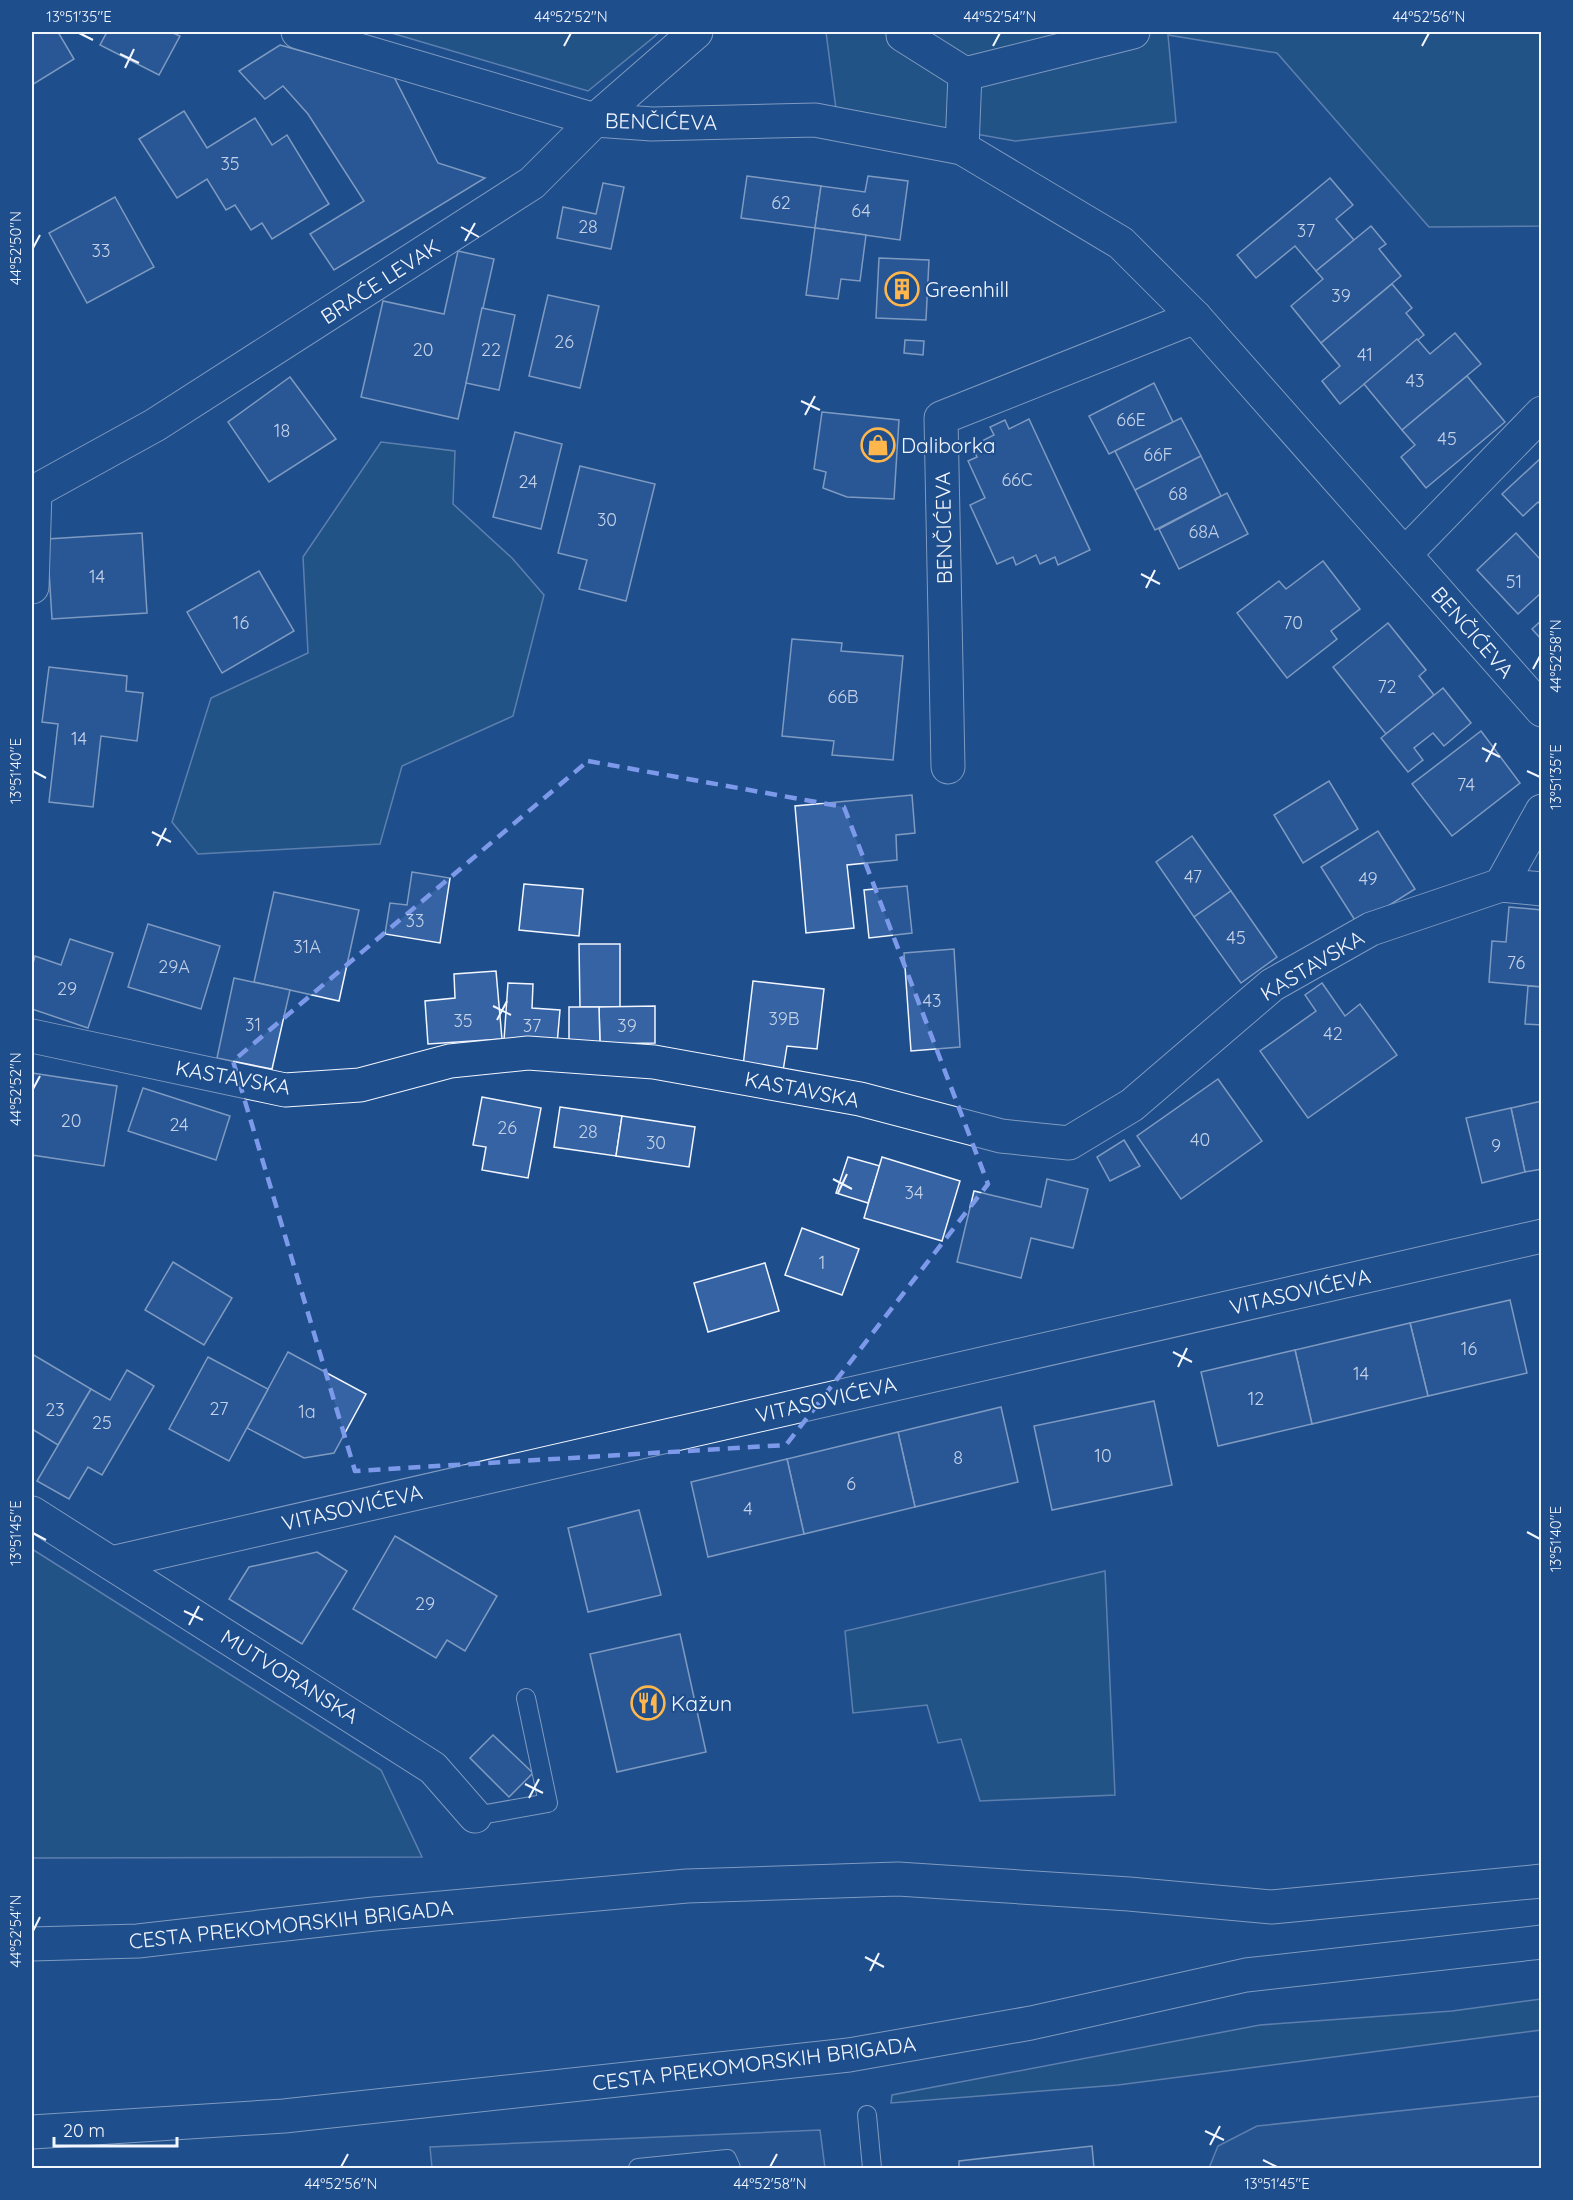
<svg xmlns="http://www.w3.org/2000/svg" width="1573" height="2200" font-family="Quicksand,sans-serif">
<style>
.green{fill:#245a82;stroke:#a8bbd7;stroke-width:1.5}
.parking{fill:#305b95;stroke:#a8bbd7;stroke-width:1.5}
.building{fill:#3563a3;stroke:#f2f6ff;stroke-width:1.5}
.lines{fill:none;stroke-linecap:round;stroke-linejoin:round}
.service-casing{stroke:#f2f6ff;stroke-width:20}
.minor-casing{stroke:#f2f6ff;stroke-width:35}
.primary-casing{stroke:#f2f6ff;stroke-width:35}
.service{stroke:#1f4e8c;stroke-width:18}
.minor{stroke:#1f4e8c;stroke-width:33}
.primary{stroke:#1f4e8c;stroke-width:33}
.marked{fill:none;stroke:#7d9aea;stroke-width:4.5;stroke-dasharray:12 8;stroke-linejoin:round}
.ticks{fill:none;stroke:#f2f6ff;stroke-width:2}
.labels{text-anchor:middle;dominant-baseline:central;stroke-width:4.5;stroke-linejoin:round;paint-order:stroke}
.number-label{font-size:18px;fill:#c3d1e8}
.street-label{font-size:21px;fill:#f2f6ff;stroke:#1f4e8c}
.poi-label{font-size:21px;fill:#f2f6ff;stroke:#1f4e8c;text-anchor:start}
.neatline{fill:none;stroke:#f2f6ff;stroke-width:2}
.ticks-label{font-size:15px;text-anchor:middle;fill:#f2f6ff}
</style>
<rect width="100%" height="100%" fill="#1f4e8c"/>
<g class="green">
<path d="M388 32H660L588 91Z"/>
<path d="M826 32H1541V226L1429 227 1277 53 1168 35 1176 122 1015 141 836 109Z"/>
<path d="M381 442 455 451 453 504 512 558 544 595 513 716 402 766 380 844 198 854 172 822 211 698 308 653 303 557Z"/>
<path d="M32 1549 381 1770 422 1857 32 1858Z"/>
<path d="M1105 1571 1115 1795 980 1801 961 1739 938 1743 927 1705 853 1713 845 1631Z"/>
<path d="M1541 1999V2030L1118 2085 891 2103 892 2095 1260 2025 1452 2011Z"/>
</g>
<g class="parking">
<path d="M1541 2096V2168H1209L1218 2146 1257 2126Z"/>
<path d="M820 2130 825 2168H432L430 2147Z"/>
</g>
<g class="building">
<path d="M32 32H58L74 59 32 85Z"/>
<path d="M107 32H171L180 36 159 75 100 45Z"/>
<path d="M280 45 394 77 438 163 485 178 334 270 310 234 364 201 308 114 283 86 265 99 239 71Z"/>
<path d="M184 111 207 148 255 118 272 145 287 135 329 204 272 239 262 223 251 230 235 205 226 210 207 179 177 198 139 139Z"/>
<path d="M747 176 821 186 815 228 741 218Z"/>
<path d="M868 176 908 181 900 240 815 228 821 186 865 192Z"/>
<path d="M1330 178 1353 205 1336 219 1354 240 1316 271 1295 246 1256 278 1237 255Z"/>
<path d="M603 183 624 187 611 249 557 238 563 207 596 214Z"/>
<path d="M115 197 154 267 87 303 49 233Z"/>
<path d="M1371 226 1386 244 1379 249 1401 276 1321 343 1291 306 1323 279 1316 271Z"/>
<path d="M815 228 866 235 860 281 841 279 838 299 806 295Z"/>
<path d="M458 251 494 259 458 419 361 397 383 301 444 314Z"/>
<path d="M879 258 929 260 926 320 876 318Z"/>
<path d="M1392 284 1412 308 1406 313 1424 335 1340 404 1322 381 1340 366 1321 343Z"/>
<path d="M548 295 599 306 580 388 529 376Z"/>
<path d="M482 308 515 315 499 390 466 383Z"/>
<path d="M1455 333 1481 364 1402 430 1364 384 1417 339 1430 354Z"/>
<path d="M905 340 924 341 923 355 904 353Z"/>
<path d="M1467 376 1505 422 1426 488 1401 457 1415 445 1402 430Z"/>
<path d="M290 377 336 439 269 482 228 422Z"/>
<path d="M1154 383 1173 422 1109 454 1089 416Z"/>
<path d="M822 412 899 420 894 499 847 497 823 488 826 472 814 469Z"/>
<path d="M1181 418 1201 456 1135 490 1115 451Z"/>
<path d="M1029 419 1090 550 1058 565 1055 557 1040 564 1036 555 1016 565 1013 557 997 564 970 505 985 498 968 461 977 457 972 446 994 435 990 427 1005 420 1009 429Z"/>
<path d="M515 432 562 444 541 529 493 517Z"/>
<path d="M1201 456 1221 496 1155 530 1135 490Z"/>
<path d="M1542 457V506L1538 502 1523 516 1502 494Z"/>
<path d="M580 466 655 484 626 601 579 589 587 560 558 553Z"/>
<path d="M1227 493 1248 534 1179 569 1159 529Z"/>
<path d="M142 533 147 613 52 619 47 539Z"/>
<path d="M1516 533 1539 558 1542 555V592L1518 614 1477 570Z"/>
<path d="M1323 561 1360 609 1331 631 1337 639 1287 678 1237 613 1279 581 1286 589Z"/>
<path d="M259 571 294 631 222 673 187 612Z"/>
<path d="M1542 620V640L1532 629Z"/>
<path d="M1388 623 1426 670 1419 676 1434 695 1386 734 1333 667Z"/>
<path d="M792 639 842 643 841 651 903 656 893 760 832 755 834 741 782 736Z"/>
<path d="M49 667 127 676 126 691 143 693 137 741 101 736 93 807 49 802 58 724 42 722Z"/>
<path d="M1443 688 1471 723 1444 746 1433 733 1414 748 1423 760 1408 772 1381 738Z"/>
<path d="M1481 731 1520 783 1452 836 1412 784Z"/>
<path d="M1329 781 1358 829 1303 863 1274 815Z"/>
<path d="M912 795 915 833 896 835 897 860 847 865 854 928 806 933 795 806Z"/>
<path d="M1378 831 1415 889 1358 925 1321 867Z"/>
<path d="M1192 836 1231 891 1194 917 1156 862Z"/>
<path d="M412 872 450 878 440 943 385 934 390 903 407 905Z"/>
<path d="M524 884 583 889 579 936 519 930Z"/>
<path d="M907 886 912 933 869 938 864 890Z"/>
<path d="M1231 891 1277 957 1241 983 1194 917Z"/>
<path d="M274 892 359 910 339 1001 254 982Z"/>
<path d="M1509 907 1542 910V987L1489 982 1492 941 1506 942Z"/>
<path d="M148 924 220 946 201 1009 128 987Z"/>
<path d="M70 939 113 953 88 1028 32 1009V967L35 956 61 965Z"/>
<path d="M579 944H620V1007H580Z"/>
<path d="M954 949 960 1047 911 1051 904 953Z"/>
<path d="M496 971 502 1039 428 1044 425 1001 455 998 454 974Z"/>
<path d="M234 978 290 990 272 1069 217 1058Z"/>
<path d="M753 981 824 989 817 1049 787 1046 783 1071 743 1066Z"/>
<path d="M508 983 533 984 532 1008 560 1010 557 1044 504 1040Z"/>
<path d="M1322 983 1345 1016 1360 1004 1397 1055 1308 1118 1260 1051 1316 1011 1305 995Z"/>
<path d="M1528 986 1542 987V1025L1525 1024Z"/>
<path d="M655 1006V1043L600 1044 599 1007Z"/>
<path d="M569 1007H599L600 1044H569Z"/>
<path d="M32 1073 117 1086 104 1166 32 1155Z"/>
<path d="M1218 1079 1262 1141 1181 1199 1137 1136Z"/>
<path d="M143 1088 230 1116 216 1160 128 1131Z"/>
<path d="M482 1097 541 1108 528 1178 482 1170 486 1147 473 1145Z"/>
<path d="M1542 1101V1169L1525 1172 1511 1108Z"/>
<path d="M560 1107 622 1116 616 1156 554 1147Z"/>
<path d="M1511 1108 1525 1172 1482 1183 1466 1118Z"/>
<path d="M622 1116 695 1127 689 1167 616 1156Z"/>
<path d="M1124 1140 1140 1166 1110 1181 1097 1157Z"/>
<path d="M848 1157 880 1166 868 1203 836 1193Z"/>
<path d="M882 1157 960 1181 942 1241 864 1218Z"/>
<path d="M1047 1179 1088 1189 1073 1248 1031 1238 1021 1278 957 1262 974 1191 1041 1207Z"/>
<path d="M802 1228 859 1249 842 1295 785 1275Z"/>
<path d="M173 1262 232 1298 204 1345 145 1310Z"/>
<path d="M765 1263 779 1311 708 1332 694 1283Z"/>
<path d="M1510 1300 1527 1373 1428 1396 1410 1323Z"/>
<path d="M1410 1323 1428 1396 1312 1424 1295 1350Z"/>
<path d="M1295 1350 1312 1424 1218 1446 1201 1372Z"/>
<path d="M288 1352 366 1394 334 1453 304 1458 247 1428Z"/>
<path d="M32 1354 91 1389 58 1445 32 1429Z"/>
<path d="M208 1357 268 1389 229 1461 169 1429Z"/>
<path d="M127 1370 154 1386 102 1475 88 1467 69 1499 37 1481 91 1389 110 1400Z"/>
<path d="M1154 1401 1172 1485 1052 1510 1034 1426Z"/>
<path d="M1001 1407 1018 1482 915 1507 898 1432Z"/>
<path d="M898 1432 915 1507 804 1534 787 1459Z"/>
<path d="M787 1459 804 1534 708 1557 691 1482Z"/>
<path d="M639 1510 661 1595 588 1612 568 1528Z"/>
<path d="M395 1536 497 1596 465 1651 447 1640 436 1658 353 1609Z"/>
<path d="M317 1552 347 1571 302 1644 229 1599 249 1567Z"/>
<path d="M680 1634 706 1752 617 1772 590 1654Z"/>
<path d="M493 1735 533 1773 509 1797 470 1758Z"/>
<path d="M1092 2146 1094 2168H959V2161Z"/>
</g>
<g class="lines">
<defs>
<g id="service">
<path d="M475 1816 548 1803 526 1698"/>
<path d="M867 2115 872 2168"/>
<path d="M638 2168 727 2159 731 2168"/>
</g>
<g id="minor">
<path d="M298 32 595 120 652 124 815 120 962 148 1121 243 1195 317 1542 710"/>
<path d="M903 32V35L965 74 1133 32"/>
<path d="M962 148 965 74"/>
<path d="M32 493 155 425 532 183 595 120 696 32"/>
<path d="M1405 554 1542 413"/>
<path d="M32 587 35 492"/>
<path d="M948 767 941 418 1195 317"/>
<path d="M1542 811 1501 885 1542 889"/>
<path d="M32 1036 285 1090 360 1085 450 1061 528 1053 654 1062 860 1099 1001 1136 1069 1143 1132 1105 1272 985 1371 929 1501 885"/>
<path d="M32 1513 433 1768 475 1816"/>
<path d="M111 1563 1542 1236"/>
</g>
<g id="primary">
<path d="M32 1944 138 1941 374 1914 687 1886 898 1879 1129 1894 1272 1907 1542 1881"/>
<path d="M32 2132 284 2116 849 2055 1031 2023 1246 1975 1542 1942"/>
</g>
</defs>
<use href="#service" class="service-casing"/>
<use href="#minor" class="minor-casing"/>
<use href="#primary" class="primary-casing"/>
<use href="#service" class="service"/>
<use href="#minor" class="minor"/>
<use href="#primary" class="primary"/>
</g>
<path d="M0 0H1573V2200H0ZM588 761 844 807 988 1184 786 1445 355 1471 233 1061Z" fill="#1f4e8c" fill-opacity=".55" fill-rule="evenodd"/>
<path class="marked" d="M588 761 844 807 988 1184 786 1445 355 1471 233 1061Z"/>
<path class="ticks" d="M79 33 93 40M564 46 571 33M993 46 1000 33M1422 46 1429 33M120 54 139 63M125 68 134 49M461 227 479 237M465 241 475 223M33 248 40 235M801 401 820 410M805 415 815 396M1141 574 1160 584M1146 588 1155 570M1533 669 1540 656M1482 748 1500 757M1486 762 1496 743M33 771 46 778M1527 771 1540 777M152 832 171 842M157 846 166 828M493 1006 511 1015M497 1020 507 1001M33 1089 40 1076M833 1179 852 1189M838 1193 847 1174M1173 1352 1192 1362M1178 1367 1187 1348M1527 1532 1540 1539M33 1533 46 1540M184 1611 203 1620M189 1625 199 1606M525 1784 543 1793M529 1798 539 1779M33 1931 40 1917M865 1957 884 1967M870 1971 879 1953M1205 2131 1224 2140M1210 2145 1220 2126M1263 2160 1277 2167M341 2167 348 2154M770 2167 777 2154"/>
<defs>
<symbol id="building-ring" viewBox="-11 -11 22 22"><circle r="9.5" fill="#1f4e8c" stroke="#ffb74d" stroke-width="1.5"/><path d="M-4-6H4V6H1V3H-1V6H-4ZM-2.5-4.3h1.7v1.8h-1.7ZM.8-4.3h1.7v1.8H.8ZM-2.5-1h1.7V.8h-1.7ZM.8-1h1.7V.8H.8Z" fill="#ffb74d"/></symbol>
<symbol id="shop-ring" viewBox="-11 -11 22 22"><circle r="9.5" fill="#1f4e8c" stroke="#ffb74d" stroke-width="1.5"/><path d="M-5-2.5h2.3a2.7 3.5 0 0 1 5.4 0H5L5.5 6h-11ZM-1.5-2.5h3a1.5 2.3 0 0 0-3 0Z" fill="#ffb74d"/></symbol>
<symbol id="restaurant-ring" viewBox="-11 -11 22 22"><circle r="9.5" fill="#1f4e8c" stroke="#ffb74d" stroke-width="1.5"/><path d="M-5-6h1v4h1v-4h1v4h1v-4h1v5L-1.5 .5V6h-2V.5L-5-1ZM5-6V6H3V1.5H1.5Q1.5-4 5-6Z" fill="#ffb74d"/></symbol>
</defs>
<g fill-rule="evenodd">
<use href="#building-ring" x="883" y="270" width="38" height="38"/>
<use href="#shop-ring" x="859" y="426" width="38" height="38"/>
<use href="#restaurant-ring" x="629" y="1684" width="38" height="38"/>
</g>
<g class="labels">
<g class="number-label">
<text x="230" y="163">35</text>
<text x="781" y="202">62</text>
<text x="861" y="210">64</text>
<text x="588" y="226">28</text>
<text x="1306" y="230">37</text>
<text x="101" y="250">33</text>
<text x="1341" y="295">39</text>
<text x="564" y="341">26</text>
<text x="423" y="349">20</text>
<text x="491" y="349">22</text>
<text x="1365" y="354">41</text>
<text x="1415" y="380">43</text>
<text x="1131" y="419">66E</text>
<text x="282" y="430">18</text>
<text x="1447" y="438">45</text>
<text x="1158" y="454">66F</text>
<text x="1017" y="479">66C</text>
<text x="528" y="481">24</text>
<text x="1178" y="493">68</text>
<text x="607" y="519">30</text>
<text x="1204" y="531">68A</text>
<text x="97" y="576">14</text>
<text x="1514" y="581">51</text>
<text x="241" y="622">16</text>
<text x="1293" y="622">70</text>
<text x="1387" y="686">72</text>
<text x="843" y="696">66B</text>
<text x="79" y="738">14</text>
<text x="1466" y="784">74</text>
<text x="1193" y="876">47</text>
<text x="1368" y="878">49</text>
<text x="415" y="920">33</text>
<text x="1236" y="937">45</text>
<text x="307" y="946">31A</text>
<text x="1516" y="962">76</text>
<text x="174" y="966">29A</text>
<text x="67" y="988">29</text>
<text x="932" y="1000">43</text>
<text x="784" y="1018">39B</text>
<text x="463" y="1020">35</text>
<text x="253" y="1024">31</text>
<text x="532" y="1025">37</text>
<text x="627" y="1025">39</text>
<text x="1333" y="1033">42</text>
<text x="71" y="1120">20</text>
<text x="179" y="1124">24</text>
<text x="507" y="1127">26</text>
<text x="588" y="1131">28</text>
<text x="1200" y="1139">40</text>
<text x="656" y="1142">30</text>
<text x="1496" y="1145">9</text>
<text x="914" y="1192">34</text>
<text x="822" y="1262">1</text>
<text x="1469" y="1348">16</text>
<text x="1361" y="1373">14</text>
<text x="1256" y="1398">12</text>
<text x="219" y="1408">27</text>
<text x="55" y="1409">23</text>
<text x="307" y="1411">1a</text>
<text x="102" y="1422">25</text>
<text x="1103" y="1455">10</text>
<text x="958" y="1457">8</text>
<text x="851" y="1483">6</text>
<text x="748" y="1508">4</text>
<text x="425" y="1603">29</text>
</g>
<g class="street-label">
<text transform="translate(661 121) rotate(1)">BENČIĆEVA</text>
<text transform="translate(380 281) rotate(-33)">BRAĆE LEVAK</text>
<text transform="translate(943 528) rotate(-91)">BENČIĆEVA</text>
<text transform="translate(1473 632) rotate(49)">BENČIĆEVA</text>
<text transform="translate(1312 965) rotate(-31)">KASTAVSKA</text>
<text transform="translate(233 1077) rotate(10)">KASTAVSKA</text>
<text transform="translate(802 1089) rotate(11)">KASTAVSKA</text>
<text transform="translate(1300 1291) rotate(-13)">VITASOVIĆEVA</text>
<text transform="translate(826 1399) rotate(-13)">VITASOVIĆEVA</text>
<text transform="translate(352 1507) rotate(-13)">VITASOVIĆEVA</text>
<text transform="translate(290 1676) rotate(32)">MUTVORANSKA</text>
<text transform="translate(291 1924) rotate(-6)">CESTA PREKOMORSKIH BRIGADA</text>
<text transform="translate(754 2063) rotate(-7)">CESTA PREKOMORSKIH BRIGADA</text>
</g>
<g class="poi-label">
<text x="925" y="289">Greenhill</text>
<text x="901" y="445">Daliborka</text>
<text x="671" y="1703">Kažun</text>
</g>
</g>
<rect width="1573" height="2200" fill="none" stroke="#1f4e8c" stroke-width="66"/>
<path d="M54 2137v9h123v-9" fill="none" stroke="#f2f6ff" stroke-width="3"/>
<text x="63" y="2137" font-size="18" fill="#f2f6ff" stroke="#1f4e8c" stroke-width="4.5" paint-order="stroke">20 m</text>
<rect x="33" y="33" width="1507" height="2134" class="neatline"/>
<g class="ticks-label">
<text x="79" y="22">13°51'35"E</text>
<text x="571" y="22">44°52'52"N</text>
<text x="1000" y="22">44°52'54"N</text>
<text x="1429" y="22">44°52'56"N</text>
<text transform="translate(16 248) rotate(-90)" y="5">44°52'50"N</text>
<text transform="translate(1556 656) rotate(-90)" y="5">44°52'58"N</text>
<text transform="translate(16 771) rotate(-90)" y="5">13°51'40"E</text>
<text transform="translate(1556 777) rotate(-90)" y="5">13°51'35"E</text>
<text transform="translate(16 1089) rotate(-90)" y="5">44°52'52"N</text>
<text transform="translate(16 1533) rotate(-90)" y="5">13°51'45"E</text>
<text transform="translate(1556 1539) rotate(-90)" y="5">13°51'40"E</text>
<text transform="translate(16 1931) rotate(-90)" y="5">44°52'54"N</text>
<text x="341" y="2189">44°52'56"N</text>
<text x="770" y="2189">44°52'58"N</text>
<text x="1277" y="2189">13°51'45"E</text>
</g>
</svg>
